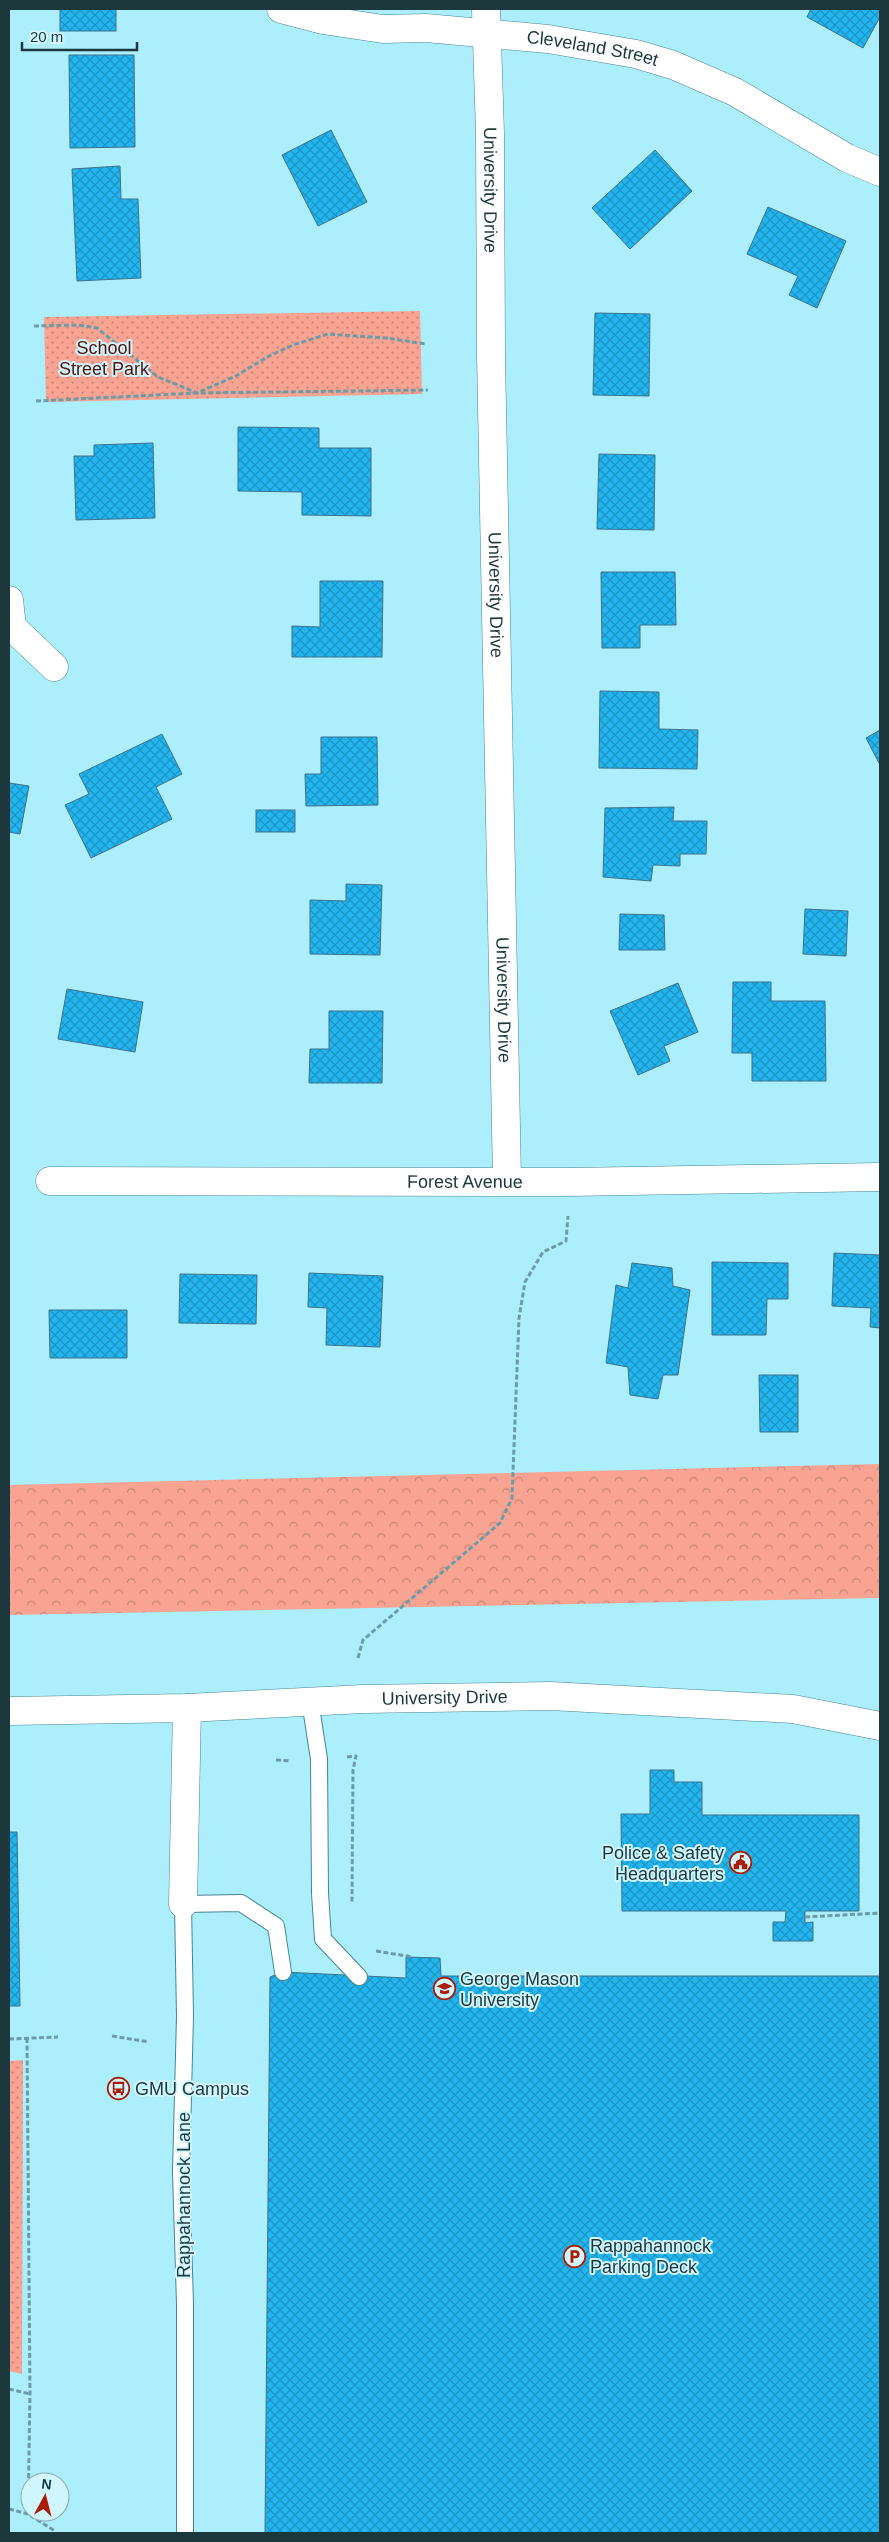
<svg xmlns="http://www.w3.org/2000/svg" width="889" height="2542" font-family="Helvetica,sans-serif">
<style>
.grass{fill:url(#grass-dots)}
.forest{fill:url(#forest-crowns)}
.building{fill:url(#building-cross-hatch);stroke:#3e718b}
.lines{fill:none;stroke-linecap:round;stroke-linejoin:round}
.lane-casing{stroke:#458692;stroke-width:18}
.street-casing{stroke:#458692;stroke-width:29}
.secondary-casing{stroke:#458692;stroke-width:29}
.path{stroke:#6c9da7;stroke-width:3;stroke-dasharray:5 2.5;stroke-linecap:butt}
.lane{stroke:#fff;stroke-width:16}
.street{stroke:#fff;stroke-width:28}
.secondary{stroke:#fff;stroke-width:28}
.labels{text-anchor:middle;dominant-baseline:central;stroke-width:4;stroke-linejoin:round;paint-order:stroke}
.street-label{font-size:18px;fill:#1d383d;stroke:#d0f7ff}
.park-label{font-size:18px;fill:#571207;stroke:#d0f7ff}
.poi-label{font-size:18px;fill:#1d383d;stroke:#d0f7ff;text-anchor:start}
</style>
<defs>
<pattern id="grass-dots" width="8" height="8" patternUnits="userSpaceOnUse" patternTransform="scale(1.25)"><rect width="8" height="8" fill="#f9a392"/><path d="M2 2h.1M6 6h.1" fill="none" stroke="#c98678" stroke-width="1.8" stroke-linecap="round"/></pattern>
<pattern id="forest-crowns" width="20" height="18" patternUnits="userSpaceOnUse" patternTransform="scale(1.25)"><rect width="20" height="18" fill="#f9a392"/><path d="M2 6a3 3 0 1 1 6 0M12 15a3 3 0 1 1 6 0" fill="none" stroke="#c98678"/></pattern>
<pattern id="building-cross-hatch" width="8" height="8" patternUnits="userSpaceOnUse" patternTransform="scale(1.25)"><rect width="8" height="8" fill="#23b5ef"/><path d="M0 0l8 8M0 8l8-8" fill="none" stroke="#1e94c3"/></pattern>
</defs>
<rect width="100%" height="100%" fill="#aceefc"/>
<g class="grass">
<path d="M420 311 422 394 46 402 44 317Z"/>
<path d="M23 2060 22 2374 9 2371V2061Z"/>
</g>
<path class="forest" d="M880 1464V1598L9 1615V1485Z"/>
<g class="building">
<rect x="60" y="9" width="56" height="22"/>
<path d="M811 9H880V17L863 48 807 17Z"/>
<path d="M69 55H134L135 147 70 148Z"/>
<path d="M331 130 367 202 318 226 282 155Z"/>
<path d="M655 150 692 191 630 249 592 208Z"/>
<path d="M120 166 121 199H138L141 278 77 281 72 169Z"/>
<path d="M768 207 846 241 817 308 789 295 798 276 747 254Z"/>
<path d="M595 313 650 314 649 396 593 395Z"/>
<path d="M238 427 319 428V448H371V516L302 515V492L238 491Z"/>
<path d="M153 443 155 518 76 520 74 456H94V445Z"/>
<path d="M599 454 655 455 654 530 597 529Z"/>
<path d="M601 572H675L676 625H640V648H602Z"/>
<path d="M320 581H383L382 657H292V626L320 627Z"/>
<path d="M600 691 659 692V729L698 730 697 769 599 768Z"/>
<path d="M880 730V765L866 738Z"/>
<path d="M162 734 182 774 156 787 172 819 91 858 65 805 89 794 79 774Z"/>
<path d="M321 737H377L378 805 306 806 305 774H321Z"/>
<path d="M9 783 29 786 20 834 9 832Z"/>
<path d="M674 807 673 821H707L706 854H680V866L653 865 651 881 603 877 605 808Z"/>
<rect x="256" y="810" width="39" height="22"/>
<path d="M346 884 382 885 380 955 310 954V900L346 901Z"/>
<path d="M805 909 848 911 846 956 803 954Z"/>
<path d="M620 914 664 915 665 950H619Z"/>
<path d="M733 982H771V1001H825L826 1081H752V1053H732Z"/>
<path d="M678 983 698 1032 664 1046 670 1061 638 1075 610 1011Z"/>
<path d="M67 989 143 1002 135 1052 58 1039Z"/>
<path d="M329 1011H383L382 1083H309L310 1049H329Z"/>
<path d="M834 1253 880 1255V1328L870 1327 871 1308 832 1306Z"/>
<path d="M712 1262 788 1263V1299H767L766 1335H712Z"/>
<path d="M632 1263 672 1268 673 1286 690 1290 678 1375H663L658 1399 630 1395 628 1367 606 1363 616 1285 628 1288Z"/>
<path d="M309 1273 383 1276 380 1347 326 1345 327 1308 308 1307Z"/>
<path d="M180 1274 257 1275 256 1324 179 1323Z"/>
<path d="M49 1310H127V1358H50Z"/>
<path d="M759 1375H798V1432H760Z"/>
<path d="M650 1770H674V1782H702V1815H859V1911H805V1923L813 1922V1941H773V1922H785L786 1911H622L621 1814H650Z"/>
<path d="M9 1832H17L20 2006H9Z"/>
<path d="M406 1957 440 1958 441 1976H880V2533H265L270 1977 283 1972 406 1978Z"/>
</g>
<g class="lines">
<defs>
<g id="lane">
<path d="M310 1701 319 1759 320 1893 323 1939 359 1977"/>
<path d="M185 2533V2304L181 2172 185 2016 183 1904 241 1903 276 1926 283 1972"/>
</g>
<g id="street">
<path id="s1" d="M281 9 323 20 383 29 426 28 548 39 636 54 673 65 735 92 847 158 880 172"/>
<path id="s2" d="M486 9 490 133 491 355 507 1180"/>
<path d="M9 600 12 627 54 667"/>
<path id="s3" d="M50 1181 569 1182 880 1177"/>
<path d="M183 1904 187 1708"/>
</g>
<g id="secondary">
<path id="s4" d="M9 1711 187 1708 363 1699 550 1696 793 1709 880 1726"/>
</g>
</defs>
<use href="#lane" class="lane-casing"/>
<use href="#street" class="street-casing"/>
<use href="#secondary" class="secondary-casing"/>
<g class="path">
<path d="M34 326 78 325 97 328 158 377 197 393 236 376 269 356 293 345 328 334 386 338 426 344"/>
<path d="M36 401 197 393 428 390"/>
<path d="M358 1658 363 1640 500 1523 512 1498 519 1318 525 1282 543 1252 566 1241 568 1216"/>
<path d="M347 1757 356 1756 353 1770 352 1902"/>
<path d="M276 1760 291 1761"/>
<path d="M805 1917 880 1913"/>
<path d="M376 1951 413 1957"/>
<path d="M112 2036 149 2042"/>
<path d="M27 2038 30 2394 28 2514"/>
<path d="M9 2039 58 2037"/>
<path d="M9 2389 30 2394"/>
<path d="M9 2509 28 2514 55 2531"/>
</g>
<use href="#lane" class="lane"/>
<use href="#street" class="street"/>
<use href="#secondary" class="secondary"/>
</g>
<defs>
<symbol id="civic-ring" viewBox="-11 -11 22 22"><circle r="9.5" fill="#d0f7ff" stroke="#ab1c03" stroke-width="1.5"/><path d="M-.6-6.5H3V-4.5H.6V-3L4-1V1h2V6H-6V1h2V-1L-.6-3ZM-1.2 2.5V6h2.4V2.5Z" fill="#ab1c03"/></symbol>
<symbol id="university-ring" viewBox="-11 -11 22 22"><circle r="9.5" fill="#d0f7ff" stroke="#ab1c03" stroke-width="1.5"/><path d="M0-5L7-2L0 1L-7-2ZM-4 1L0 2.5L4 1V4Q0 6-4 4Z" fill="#ab1c03"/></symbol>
<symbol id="bus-ring" viewBox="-11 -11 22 22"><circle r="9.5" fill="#d0f7ff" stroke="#ab1c03" stroke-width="1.5"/><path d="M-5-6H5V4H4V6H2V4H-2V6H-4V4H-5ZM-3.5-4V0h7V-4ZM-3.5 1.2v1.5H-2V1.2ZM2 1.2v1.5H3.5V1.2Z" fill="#ab1c03"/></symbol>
<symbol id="parking-ring" viewBox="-11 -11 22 22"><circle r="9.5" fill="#d0f7ff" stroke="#ab1c03" stroke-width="1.5"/><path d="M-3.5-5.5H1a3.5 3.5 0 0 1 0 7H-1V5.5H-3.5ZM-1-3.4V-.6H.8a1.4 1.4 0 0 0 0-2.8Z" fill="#ab1c03"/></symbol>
</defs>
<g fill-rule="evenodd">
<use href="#civic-ring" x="728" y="1850" width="25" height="25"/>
<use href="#university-ring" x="432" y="1976" width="25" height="25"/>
<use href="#bus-ring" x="106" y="2076" width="25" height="25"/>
<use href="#parking-ring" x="562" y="2244" width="25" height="25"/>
</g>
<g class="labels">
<g class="street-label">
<text stroke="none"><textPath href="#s1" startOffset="315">Cleveland Street</textPath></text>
<text stroke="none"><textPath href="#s2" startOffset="181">University Drive</textPath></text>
<text stroke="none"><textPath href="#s2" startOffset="586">University Drive</textPath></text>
<text stroke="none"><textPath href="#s2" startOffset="991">University Drive</textPath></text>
<text stroke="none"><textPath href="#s3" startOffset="415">Forest Avenue</textPath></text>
<text stroke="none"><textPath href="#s4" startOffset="436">University Drive</textPath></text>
<text transform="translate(184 2195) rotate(-90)">Rappahannock Lane</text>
</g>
<g class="park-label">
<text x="104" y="348">School<tspan x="104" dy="21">Street Park</tspan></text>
</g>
<g class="poi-label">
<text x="724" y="1853" text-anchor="end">Police &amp; Safety<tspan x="724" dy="21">Headquarters</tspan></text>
<text x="460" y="1979">George Mason<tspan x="460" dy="21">University</tspan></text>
<text x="135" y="2089">GMU Campus</text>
<text x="590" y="2246">Rappahannock<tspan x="590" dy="21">Parking Deck</tspan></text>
</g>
</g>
<rect width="889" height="2542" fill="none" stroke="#1d383d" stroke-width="20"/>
<g transform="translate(45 2497) rotate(7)"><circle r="24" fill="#d0f7ff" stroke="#88abb1"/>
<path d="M0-4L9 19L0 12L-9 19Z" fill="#ab1c03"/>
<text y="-8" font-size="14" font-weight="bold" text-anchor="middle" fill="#1d383d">N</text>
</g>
<path d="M22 42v8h115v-8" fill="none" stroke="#1d383d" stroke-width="2.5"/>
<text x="30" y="42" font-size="15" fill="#1d383d" stroke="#d0f7ff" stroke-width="4" paint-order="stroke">20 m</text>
</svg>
